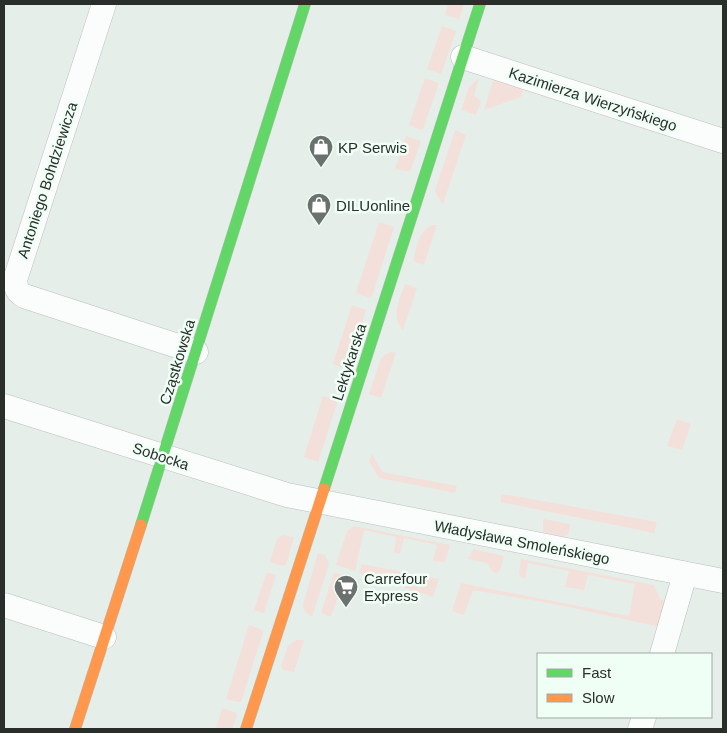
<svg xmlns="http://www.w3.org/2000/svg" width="727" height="733" font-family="Arial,sans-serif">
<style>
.green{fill:#f3e0da}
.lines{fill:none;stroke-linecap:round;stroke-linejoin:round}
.street-casing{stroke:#bac0bc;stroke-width:25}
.fast-casing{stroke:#bac0bc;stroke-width:12}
.slow-casing{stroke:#bac0bc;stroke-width:12}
.street{stroke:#fbfcfc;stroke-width:24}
.fast{stroke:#63d668;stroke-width:11}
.slow{stroke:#ff974d;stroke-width:11}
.labels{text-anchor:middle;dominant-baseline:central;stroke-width:5;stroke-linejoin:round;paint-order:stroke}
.street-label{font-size:15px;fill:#292e2b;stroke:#f0fff5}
.poi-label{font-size:15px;fill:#292e2b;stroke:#f0fff5;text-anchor:start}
</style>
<rect width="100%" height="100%" fill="#e6eee9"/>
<g class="green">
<path d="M448 4H464L459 19 445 15Z"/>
<path d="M442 26 456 31 441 74 427 69Z"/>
<path d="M494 77 524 86 521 97 484 110Z"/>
<path d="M425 78 439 83 423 129 421 130 409 125Z"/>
<path d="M479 78 474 96 477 97 481 102 476 115 461 110 469 87Z"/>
<path d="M455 130 466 135 443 204 437 196 435 190Z"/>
<path d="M406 136 421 141 410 172 395 169Z"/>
<path d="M379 222 394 227 372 296 369 298 356 293Z"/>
<path d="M434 225H437L424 265 413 261C417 247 418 229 434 225Z"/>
<path d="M405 284 417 288 403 330C390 316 400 299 405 284Z"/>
<path d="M352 305 366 310 347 369 333 364Z"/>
<path d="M392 352 396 353 381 398 369 394 381 358 386 354Z"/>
<path d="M323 396 337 399V403L318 462 304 457Z"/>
<path d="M677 419 691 424 682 450 667 446Z"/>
<path d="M372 454 382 472 457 486 455 493 379 478 369 461Z"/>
<path d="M502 494 521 497 657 522 654 533 500 502Z"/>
<path d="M543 519 570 524 569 533 564 537 543 532Z"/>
<path d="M354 526 450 545 445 561 444 562 433 561 437 545 404 538 400 554 394 552 396 537 364 530 355 571 336 565 347 531Z"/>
<path d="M283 535 294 537 286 565 281 566 270 562 277 539Z"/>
<path d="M473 549 504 556 500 570 497 573 493 572 487 563 468 559Z"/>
<path d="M318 553 325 555 329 564 312 617 305 612 303 605Z"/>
<path d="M521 559 654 585 660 599 667 602 660 628 651 625 559 605 473 590 464 615 452 611 461 583 629 616 635 584 588 575 584 590 565 587 569 571 528 563 525 579 522 578 519 574Z"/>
<path d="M362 564 439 579 433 597 359 573Z"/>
<path d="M267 572 276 575 264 613 254 610Z"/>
<path d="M334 572 345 576 331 617 321 613Z"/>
<path d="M249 625 261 629 263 632 241 702H237L226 699Z"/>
<path d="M296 640H304L294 672 284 670 281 666 288 646Z"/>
<path d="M222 708 236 713 237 716 232 729H216Z"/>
</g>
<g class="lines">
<defs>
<g id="street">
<path d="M104 4 15 280C16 288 17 292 24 296L196 352"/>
<path d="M463 57 723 141"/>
<path d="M4 406 287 495 723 581"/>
<path d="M4 605 104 637"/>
<path d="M662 654 685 574"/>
<path d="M640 729 644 717"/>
</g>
<g id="fast">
<path d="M324 489 480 4"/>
<path d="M141 525 305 4"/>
</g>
<g id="slow">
<path d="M75 729 141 525"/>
<path d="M246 729 324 489"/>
</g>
</defs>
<use href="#street" class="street-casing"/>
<use href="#fast" class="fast-casing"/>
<use href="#slow" class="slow-casing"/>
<use href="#street" class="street"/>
<use href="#fast" class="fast"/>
<use href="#slow" class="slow"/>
</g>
<defs>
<symbol id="shop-pin" viewBox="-11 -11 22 30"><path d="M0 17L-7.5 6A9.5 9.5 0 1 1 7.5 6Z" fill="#6b716e" stroke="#f0fff5"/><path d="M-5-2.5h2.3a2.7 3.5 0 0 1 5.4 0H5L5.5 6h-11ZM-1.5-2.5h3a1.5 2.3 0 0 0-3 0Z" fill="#fff"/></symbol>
<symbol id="supermarket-pin" viewBox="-11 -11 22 30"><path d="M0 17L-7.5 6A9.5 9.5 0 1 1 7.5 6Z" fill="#6b716e" stroke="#f0fff5"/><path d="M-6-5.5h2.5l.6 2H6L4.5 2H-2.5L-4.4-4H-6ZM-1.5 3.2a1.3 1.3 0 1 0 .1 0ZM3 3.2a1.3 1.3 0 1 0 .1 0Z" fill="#fff"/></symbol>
</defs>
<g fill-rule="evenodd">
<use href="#shop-pin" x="307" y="133" width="28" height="38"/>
<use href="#shop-pin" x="305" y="191" width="28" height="38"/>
<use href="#supermarket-pin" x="332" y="573" width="28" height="38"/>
</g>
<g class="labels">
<g class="street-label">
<text transform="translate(593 99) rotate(18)">Kazimierza Wierzyńskiego</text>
<text transform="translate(47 180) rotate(-72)">Antoniego Bohdziewicza</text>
<text transform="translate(177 362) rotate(-73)">Cząstkowska</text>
<text transform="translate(349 362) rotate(-72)">Lektykarska</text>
<text transform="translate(161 456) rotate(18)">Sobocka</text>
<text transform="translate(522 542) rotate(11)">Władysława Smoleńskiego</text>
</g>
<g class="poi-label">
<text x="338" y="147">KP Serwis</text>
<text x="336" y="205">DILUonline</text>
<text x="364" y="578">Carrefour<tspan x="364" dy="17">Express</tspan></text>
</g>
</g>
<rect width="727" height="733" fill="none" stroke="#292e2b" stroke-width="10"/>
<rect x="537" y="653" width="175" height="65" fill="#f0fff5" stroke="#a0aba4"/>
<rect x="547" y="669" width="25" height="8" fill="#63d668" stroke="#a0aba4"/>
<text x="582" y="678" font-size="15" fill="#292e2b">Fast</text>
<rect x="547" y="694" width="25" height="8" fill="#ff974d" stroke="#a0aba4"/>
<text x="582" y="703" font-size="15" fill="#292e2b">Slow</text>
</svg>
